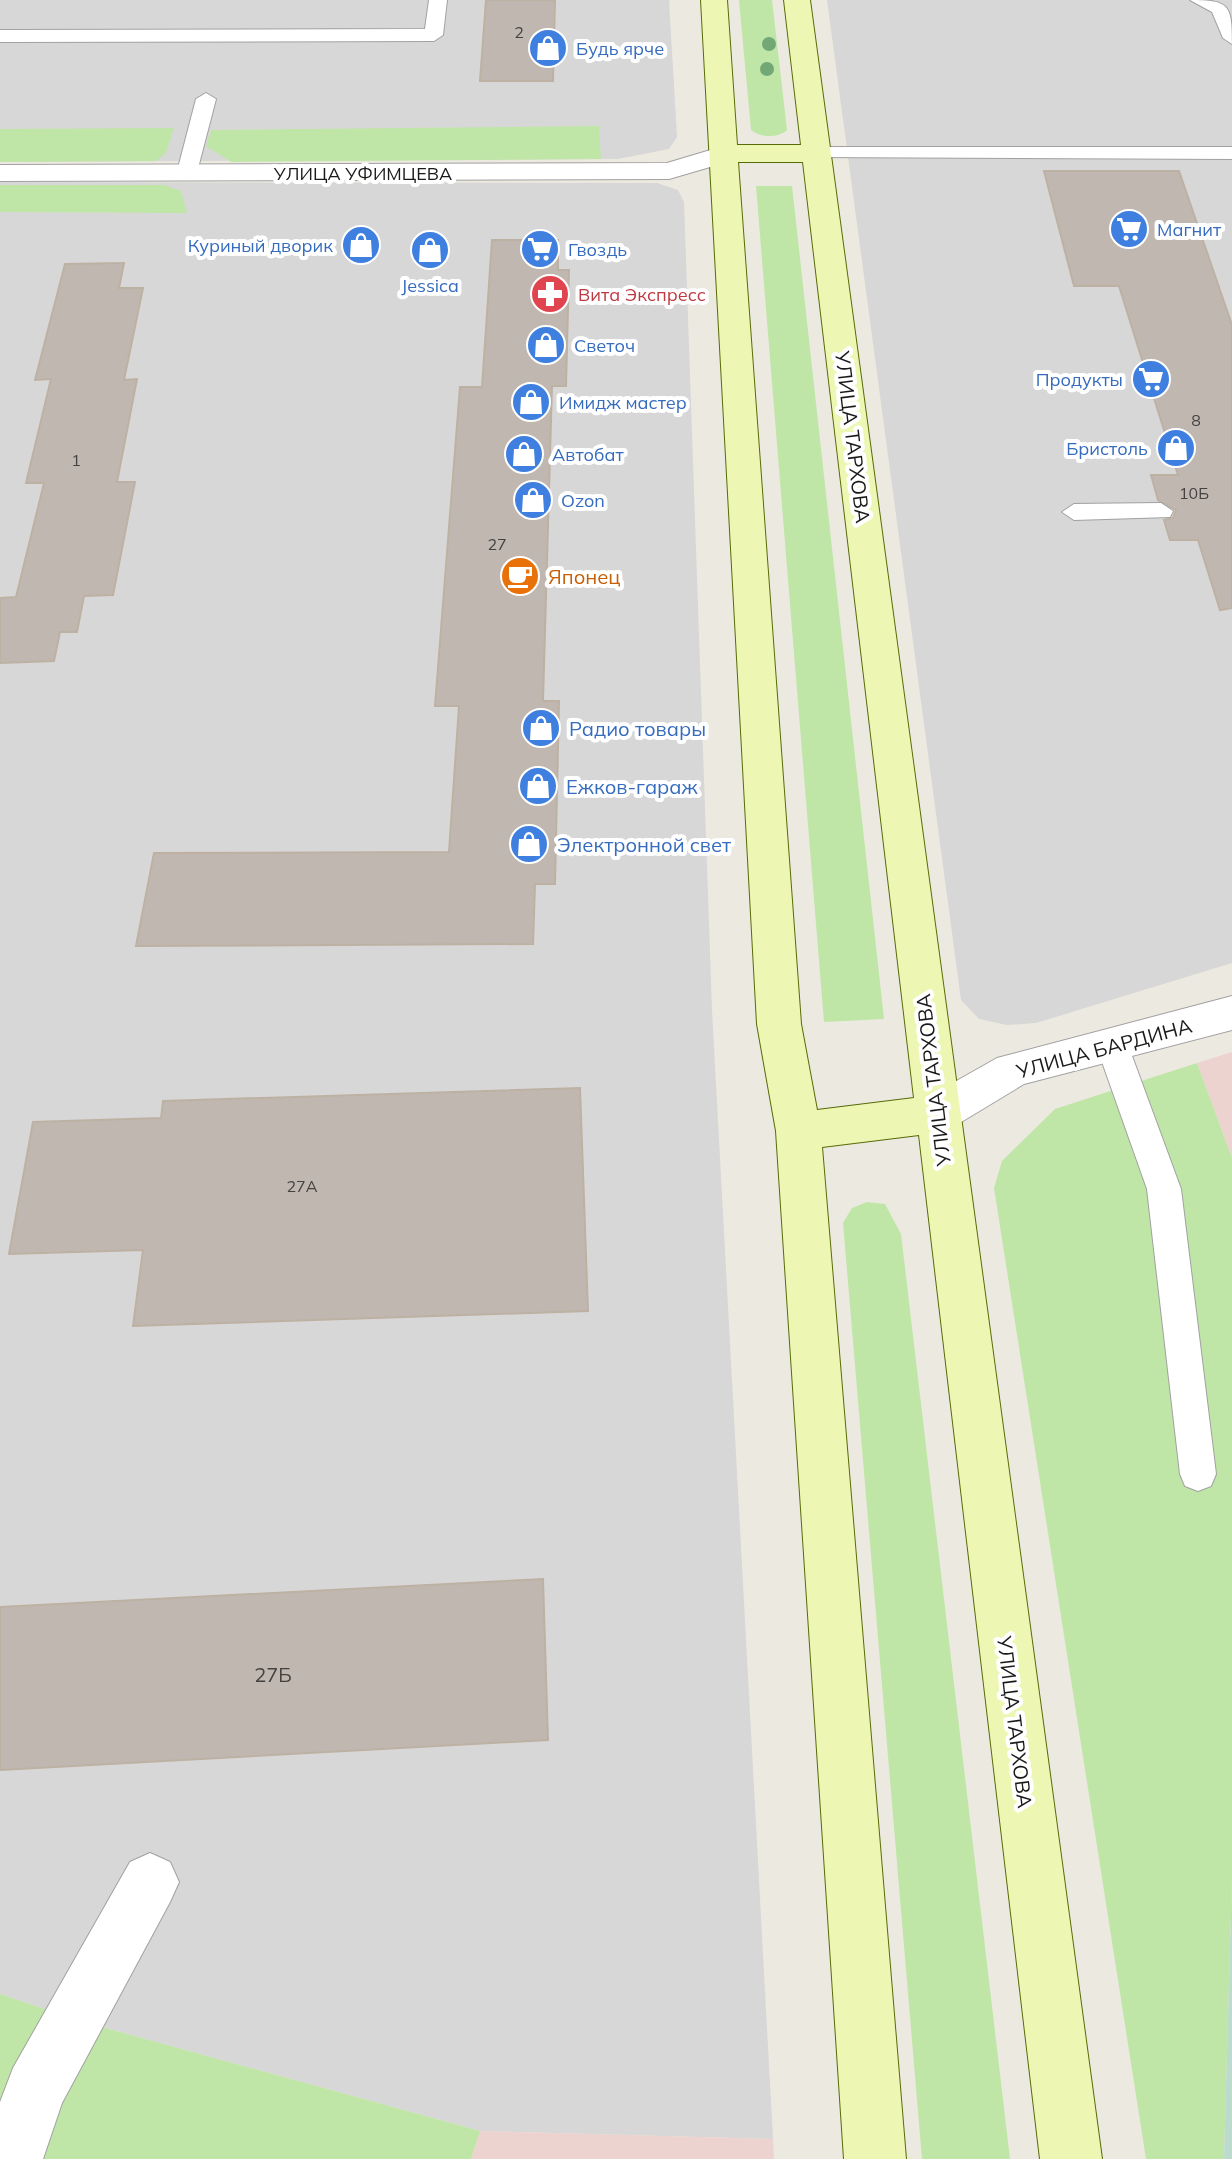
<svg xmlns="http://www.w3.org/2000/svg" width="1232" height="2159" font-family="Mulish,sans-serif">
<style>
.residential{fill:#d8d7d7}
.commercial{fill:#edd3cf}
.grass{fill:#bfe6a6}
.wetland{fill:#bddacf}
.building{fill:#c0b8b0;stroke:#bdb1a3;stroke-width:2}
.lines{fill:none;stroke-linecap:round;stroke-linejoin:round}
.service-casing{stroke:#a1a1a1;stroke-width:2}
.minor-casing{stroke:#a1a1a1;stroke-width:2}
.secondary-casing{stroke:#576c07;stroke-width:2}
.service{fill:#fff;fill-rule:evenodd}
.minor{fill:#fff;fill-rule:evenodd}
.secondary{fill:#edf7b3;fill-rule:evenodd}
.tree{fill:#72a876}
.labels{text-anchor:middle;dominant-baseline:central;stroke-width:8;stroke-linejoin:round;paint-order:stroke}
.number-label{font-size:16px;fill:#444240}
.far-shop-label{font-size:18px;fill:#366cbe;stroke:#fff;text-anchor:start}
.far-street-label{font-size:18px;fill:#1a1a1a;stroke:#fff}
.far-health-label{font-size:18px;fill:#be3a42;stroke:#fff;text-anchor:start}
.street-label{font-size:20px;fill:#1a1a1a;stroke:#fff}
.food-label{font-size:20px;fill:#c56008;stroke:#fff;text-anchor:start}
.shop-label{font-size:20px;fill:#366cbe;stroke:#fff;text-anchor:start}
.near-number-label{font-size:20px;fill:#444240}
</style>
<rect width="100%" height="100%" fill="#ece9e0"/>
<g class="residential">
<path d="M0 0H669L677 137 669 149 618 159 0 162Z"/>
<path d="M827 0H1232V963L1036 1023 1007 1025 979 1019 961 1000Z"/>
<path d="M0 182 657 183 678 190 684 202 712 1010 773 2139 480 2131 80 2021 0 1994Z"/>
</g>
<g class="commercial">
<path d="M1232 1052V1158L1197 1063Z"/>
<path d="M480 2131 773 2139 774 2159H471Z"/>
</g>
<g class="grass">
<path d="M739 0H772L787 130C778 138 761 138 751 130Z"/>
<path d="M599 126 601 159 231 162 206 146 211 130Z"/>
<path d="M174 128 166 153 156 161 0 162V129Z"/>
<path d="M0 185H164L181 191 187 213 0 212Z"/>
<path d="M756 186H792L884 1019 824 1022Z"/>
<path d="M1197 1063 1232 1158V1878L1224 2159H1146L994 1188 1002 1161 1055 1109Z"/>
<path d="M867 1202 885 1204 901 1234 1010 2159H922L843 1223 852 1208Z"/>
<path d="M0 1994 80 2021 480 2131 471 2159H0Z"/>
</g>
<path class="wetland" d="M1232 1878V2159H1224Z"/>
<g class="building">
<path d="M486 0H555L553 81H480Z"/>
<path d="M1044 171H1179L1232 325V608L1220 610 1198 540H1170L1164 520 1173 518 1176 510 1158 500 1151 475H1178L1119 286H1074Z"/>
<path d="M492 240H558V270H569L566 386H552L543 701H559L555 884H535L533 944 136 946 154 853 449 852 459 706H435L460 387H482Z"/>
<path d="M124 263 119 288H143L124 380 137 379 117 482H135L113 595 84 596 77 632H60L54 661 0 663V598L16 597 44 483H26L51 379 35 380 65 264Z"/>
<path d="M580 1088 588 1311 133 1326 143 1250 9 1254 33 1122 161 1118 163 1101Z"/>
<path d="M543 1579 548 1740 0 1770V1607Z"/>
</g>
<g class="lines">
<defs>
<g id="service">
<path d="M429 0H447L443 35 434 41 0 42V30L425 29Z"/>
<path d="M1190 0C1230 0 1232 5 1232 44L1223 38 1212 12Z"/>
<path d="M206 93 216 99 197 172 187 178 180 176 177 172 196 99Z"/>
<path d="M818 147H1232V159L811 157 808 153 811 149Z"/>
<path d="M1161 503 1173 511 1170 517 1074 520 1062 512 1074 504Z"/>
<path d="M1112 1032 1123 1036 1128 1045 1181 1189 1216 1474 1211 1486 1198 1491 1185 1486 1180 1474 1147 1189 1096 1045 1101 1036Z"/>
</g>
<g id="minor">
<path d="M724 146 734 148 738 154 734 160 669 179 0 181V165L667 163Z"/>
<path d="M1232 996V1030L1024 1084 953 1127 937 1132 921 1127 915 1114 921 1101 997 1058Z"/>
<path d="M150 1853 170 1862 179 1882 170 1902 62 2103 43 2159H0V2102L13 2068 130 1862Z"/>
</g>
<path id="secondary" d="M701 0H727L737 145H801L784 0H810L1102 2159H1040L919 1135 822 1147 906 2159H844L776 1131 757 1024ZM738 162H803L914 1098 817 1110 801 1024Z"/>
</defs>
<use href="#service" class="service-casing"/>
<use href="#minor" class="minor-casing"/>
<use href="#secondary" class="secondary-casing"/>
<use href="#service" class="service"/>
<use href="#minor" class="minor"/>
<use href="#secondary" class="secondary"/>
</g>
<g class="tree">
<circle cx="769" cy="44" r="7"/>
<circle cx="767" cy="69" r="7"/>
</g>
<defs>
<symbol id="shop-disc" viewBox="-11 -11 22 22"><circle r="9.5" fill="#3f7fe0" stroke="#fff"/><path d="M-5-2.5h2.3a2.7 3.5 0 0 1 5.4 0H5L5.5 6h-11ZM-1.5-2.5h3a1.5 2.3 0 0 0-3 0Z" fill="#fff"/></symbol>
<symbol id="supermarket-disc" viewBox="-11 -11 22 22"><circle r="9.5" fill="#3f7fe0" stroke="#fff"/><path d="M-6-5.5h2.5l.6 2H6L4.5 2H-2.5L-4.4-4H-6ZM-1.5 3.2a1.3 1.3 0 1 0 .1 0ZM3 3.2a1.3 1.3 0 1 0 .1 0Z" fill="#fff"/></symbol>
<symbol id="pharmacy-disc" viewBox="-11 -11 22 22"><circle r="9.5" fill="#e0444e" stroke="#fff"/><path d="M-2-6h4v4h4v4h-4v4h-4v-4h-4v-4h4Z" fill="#fff"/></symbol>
<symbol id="cafe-disc" viewBox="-11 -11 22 22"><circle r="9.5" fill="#e8710a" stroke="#fff"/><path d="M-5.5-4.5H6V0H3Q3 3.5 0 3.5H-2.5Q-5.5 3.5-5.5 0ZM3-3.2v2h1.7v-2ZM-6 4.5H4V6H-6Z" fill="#fff"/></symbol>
</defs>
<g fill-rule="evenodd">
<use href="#shop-disc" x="526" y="26" width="44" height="44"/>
<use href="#supermarket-disc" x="1107" y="207" width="44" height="44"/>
<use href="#shop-disc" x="339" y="223" width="44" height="44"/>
<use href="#supermarket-disc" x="518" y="227" width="44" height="44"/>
<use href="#shop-disc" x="408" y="228" width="44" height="44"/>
<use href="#pharmacy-disc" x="528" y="272" width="44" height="44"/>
<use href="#shop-disc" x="524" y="323" width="44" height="44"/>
<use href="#supermarket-disc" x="1129" y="357" width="44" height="44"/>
<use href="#shop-disc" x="509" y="380" width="44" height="44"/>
<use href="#shop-disc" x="1154" y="426" width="44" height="44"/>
<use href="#shop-disc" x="502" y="432" width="44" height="44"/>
<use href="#shop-disc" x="511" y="478" width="44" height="44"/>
<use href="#cafe-disc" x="498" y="554" width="44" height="44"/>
<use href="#shop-disc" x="519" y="706" width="44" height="44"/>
<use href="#shop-disc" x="516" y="764" width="44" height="44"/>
<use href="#shop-disc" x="507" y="822" width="44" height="44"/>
</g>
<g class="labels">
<g class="number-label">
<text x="519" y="32">2</text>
<text x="1196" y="420">8</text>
<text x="76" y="460">1</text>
<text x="1194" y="493">10Б</text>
<text x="497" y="544">27</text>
<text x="302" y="1186">27А</text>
</g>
<g class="far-shop-label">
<text x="576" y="48">Будь ярче</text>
<text x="1157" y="229">Магнит</text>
<text x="333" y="245" text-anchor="end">Куриный дворик</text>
<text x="568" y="249">Гвоздь</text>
<text x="430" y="285" text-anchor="middle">Jessica</text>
<text x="574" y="345">Светоч</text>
<text x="1123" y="379" text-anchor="end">Продукты</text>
<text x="559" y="402">Имидж мастер</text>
<text x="1148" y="448" text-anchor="end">Бристоль</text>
<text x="552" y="454">Автобат</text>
<text x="561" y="500">Ozon</text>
</g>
<g class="far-street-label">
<text x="363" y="173">УЛИЦА УФИМЦЕВА</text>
</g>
<g class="far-health-label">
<text x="578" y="294">Вита Экспресс</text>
</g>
<g class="street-label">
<text transform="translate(853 437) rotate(83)">УЛИЦА ТАРХОВА</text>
<text transform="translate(1104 1048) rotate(-15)">УЛИЦА БАРДИНА</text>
<text transform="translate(933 1080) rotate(-97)">УЛИЦА ТАРХОВА</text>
<text transform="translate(1015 1722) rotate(83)">УЛИЦА ТАРХОВА</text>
</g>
<g class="food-label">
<text x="548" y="576">Японец</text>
</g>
<g class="shop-label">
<text x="569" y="728">Радио товары</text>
<text x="566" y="786">Ежков-гараж</text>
<text x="557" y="844">Электронной свет</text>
</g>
<g class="near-number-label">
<text x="273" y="1674">27Б</text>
</g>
</g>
</svg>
